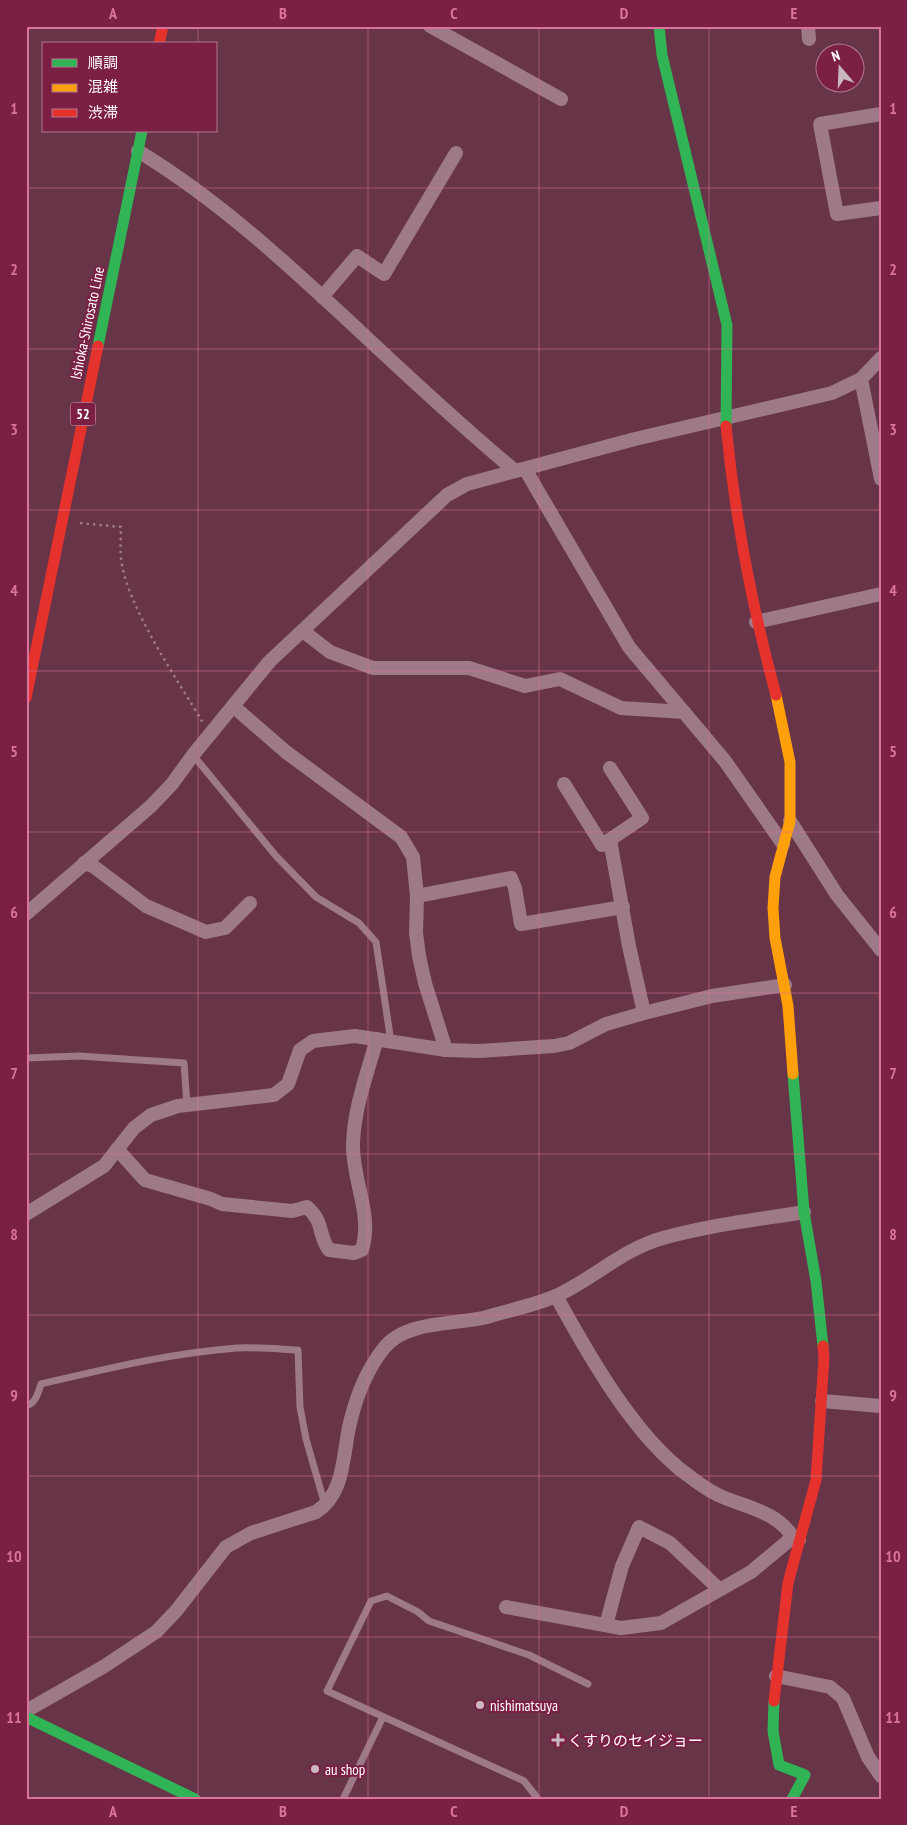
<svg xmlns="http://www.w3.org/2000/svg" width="907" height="1825" font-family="'PT Sans Narrow','Noto Sans JP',sans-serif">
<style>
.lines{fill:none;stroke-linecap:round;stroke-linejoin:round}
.path{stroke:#9e7988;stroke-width:2.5;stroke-dasharray:2.5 4;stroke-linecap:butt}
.lane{stroke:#9e7988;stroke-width:7}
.street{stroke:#9e7988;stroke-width:14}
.fast{stroke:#30b455;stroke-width:11}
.slow{stroke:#ff9f0a;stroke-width:11}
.jam{stroke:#e5322d;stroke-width:11}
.grid{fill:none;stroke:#da749d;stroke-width:1;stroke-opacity:0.55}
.poi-dot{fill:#cab8bf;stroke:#7c1f44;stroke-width:2}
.labels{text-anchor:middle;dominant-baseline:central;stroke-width:4;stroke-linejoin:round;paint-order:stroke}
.shield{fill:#7c1f44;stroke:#d8bcc7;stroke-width:1}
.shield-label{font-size:14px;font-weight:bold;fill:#fff}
.street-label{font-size:15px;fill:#fff;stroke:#7c1f44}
.poi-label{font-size:15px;fill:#fff;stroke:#7c1f44;text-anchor:start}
.neatline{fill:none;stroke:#da749d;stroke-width:2}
.grid-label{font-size:16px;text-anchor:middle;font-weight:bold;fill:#da749d}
</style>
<rect width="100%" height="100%" fill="#673448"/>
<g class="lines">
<path class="path" d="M80 523 121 527C121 537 120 547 121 558 126 606 178 680 203 723"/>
<g class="lane">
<path d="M193 755 276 856 316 897 359 923 376 942 391 1042"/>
<path d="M26 1058 79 1056 184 1063 187 1105"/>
<path d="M26 1406C36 1403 38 1393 41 1384 106 1369 170 1353 237 1348 257 1347 278 1349 298 1350L300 1407 306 1439 325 1505"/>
<path d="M343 1799 383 1717"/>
<path d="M538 1799 524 1781 327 1691 371 1601 387 1596 418 1612 429 1621 529 1655 588 1684"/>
</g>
<g class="street">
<path d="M430 26 561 99"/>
<path d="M808 26 809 39"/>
<path d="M881 114 820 124 837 214 881 208"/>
<path d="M138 151C222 202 294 270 366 337 415 383 464 428 515 471"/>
<path d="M322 297 357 256 384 274 456 153"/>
<path d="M861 379 881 479"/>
<path d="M525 469 629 647 725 761 783 844"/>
<path d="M756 622 881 594"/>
<path d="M303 631 330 652 373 668H469L525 686 560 679 621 708 684 712"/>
<path d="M233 706 286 752 401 837 413 857 417 896 416 933 419 956 425 983 446 1050"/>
<path d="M564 784 602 845 642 818 610 768"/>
<path d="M790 821 837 895 881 950"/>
<path d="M610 840 629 946 644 1013"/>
<path d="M84 863 93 866 146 906 206 932 225 928 250 903"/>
<path d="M417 896 511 878 515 888 521 924 623 907"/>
<path d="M26 914 151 806 172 784 193 755 269 662 447 495 467 484 635 439 832 393 861 379 881 358"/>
<path d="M117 1149 145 1180 211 1199 222 1204 292 1211 307 1207C325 1223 317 1233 329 1250L354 1253 362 1250C373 1214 352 1180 353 1144 354 1108 367 1074 377 1039"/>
<path d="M26 1214 104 1166 134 1128 151 1115 178 1106 274 1095 288 1084 300 1050 313 1041 355 1036 446 1050 479 1051 554 1046 569 1043 606 1024 644 1013 712 996 785 985"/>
<path d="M556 1296C588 1354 635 1438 689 1476 698 1483 708 1490 718 1495 746 1508 775 1510 793 1537"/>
<path d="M822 1401 881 1406"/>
<path d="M506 1607 621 1628 661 1623 751 1572 793 1537 799 1540"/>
<path d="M606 1625 622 1566 639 1527 670 1543 719 1589"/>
<path d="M776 1676 830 1687 843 1698 868 1757 881 1776"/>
<path d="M26 1711 103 1667 156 1632 176 1611 226 1547 251 1533 316 1512C347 1492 342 1451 351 1419 357 1395 368 1368 384 1348 406 1320 456 1325 487 1317 510 1310 535 1305 556 1296 593 1279 623 1249 663 1238 708 1225 757 1220 804 1212"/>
</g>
<g class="fast">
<path d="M659 26 662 55 727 325 726 426"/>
<path d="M98 346 142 131"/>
<path d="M793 1074 804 1212 816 1281 823 1346"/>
<path d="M774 1701 773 1731 779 1765 805 1775 792 1799"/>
<path d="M26 1717 195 1799"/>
</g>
<path class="slow" d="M776 695 790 762V821L775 877 773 908 775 938 788 1006 793 1074"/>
<g class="jam">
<path d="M159 44 163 26"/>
<path d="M726 426C735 517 752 607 776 695"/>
<path d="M26 698 98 346"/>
<path d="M774 1701 788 1583 816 1480 824 1358 823 1346"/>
</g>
</g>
<path class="grid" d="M198 26V44M368 26V1799M539 26V1799M709 26V1799M198 131V1799M26 188H881M26 349H881M26 510H881M26 671H881M26 832H881M26 993H881M26 1154H881M26 1315H881M26 1476H881M26 1637H881"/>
<g class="poi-dot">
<circle cx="480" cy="1705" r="5"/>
<path d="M555.5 1732.5h5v5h5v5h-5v5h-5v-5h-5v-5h5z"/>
<circle cx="315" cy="1769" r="5"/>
</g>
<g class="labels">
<rect class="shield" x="70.5" y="402.5" width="25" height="23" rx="4"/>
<g class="shield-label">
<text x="83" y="414">52</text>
</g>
<g class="street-label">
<text transform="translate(87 323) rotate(-78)">Ishioka-Shirosato Line</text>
</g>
<g class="poi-label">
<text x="490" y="1705">nishimatsuya</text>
<text x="568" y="1740">くすりのセイジョー</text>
<text x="325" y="1769">au shop</text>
</g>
</g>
<rect width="907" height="1825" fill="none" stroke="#7c1f44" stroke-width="55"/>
<rect x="42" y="42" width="175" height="90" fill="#7c1f44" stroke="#b0798f"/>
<rect x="52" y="59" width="25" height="8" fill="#30b455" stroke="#b0798f"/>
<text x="88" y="68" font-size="15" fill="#ffffff">順調</text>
<rect x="52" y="84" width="25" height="8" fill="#ff9f0a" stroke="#b0798f"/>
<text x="88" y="92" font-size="15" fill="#ffffff">混雑</text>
<rect x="52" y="109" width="25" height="8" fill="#e5322d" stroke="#b0798f"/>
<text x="88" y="118" font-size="15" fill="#ffffff">渋滞</text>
<g transform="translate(840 68) rotate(341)"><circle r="24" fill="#7c1f44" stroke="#b0798f"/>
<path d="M0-4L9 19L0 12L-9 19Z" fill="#cab8bf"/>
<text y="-8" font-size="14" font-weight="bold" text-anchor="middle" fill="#ffffff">N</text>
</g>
<rect x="28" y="28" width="852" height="1770" class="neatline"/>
<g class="grid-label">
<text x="113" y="19">A</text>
<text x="283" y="19">B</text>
<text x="454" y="19">C</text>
<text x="624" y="19">D</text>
<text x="794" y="19">E</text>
<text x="14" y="114">1</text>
<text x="893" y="114">1</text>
<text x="14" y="275">2</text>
<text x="893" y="275">2</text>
<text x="14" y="435">3</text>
<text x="893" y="435">3</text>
<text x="14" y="596">4</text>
<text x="893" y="596">4</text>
<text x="14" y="757">5</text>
<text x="893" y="757">5</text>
<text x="14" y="918">6</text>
<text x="893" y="918">6</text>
<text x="14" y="1079">7</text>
<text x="893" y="1079">7</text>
<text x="14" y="1240">8</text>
<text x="893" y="1240">8</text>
<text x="14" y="1401">9</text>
<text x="893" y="1401">9</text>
<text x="14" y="1562">10</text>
<text x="893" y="1562">10</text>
<text x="14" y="1723">11</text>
<text x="893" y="1723">11</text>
<text x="113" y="1817">A</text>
<text x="283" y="1817">B</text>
<text x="454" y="1817">C</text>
<text x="624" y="1817">D</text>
<text x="794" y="1817">E</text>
</g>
</svg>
